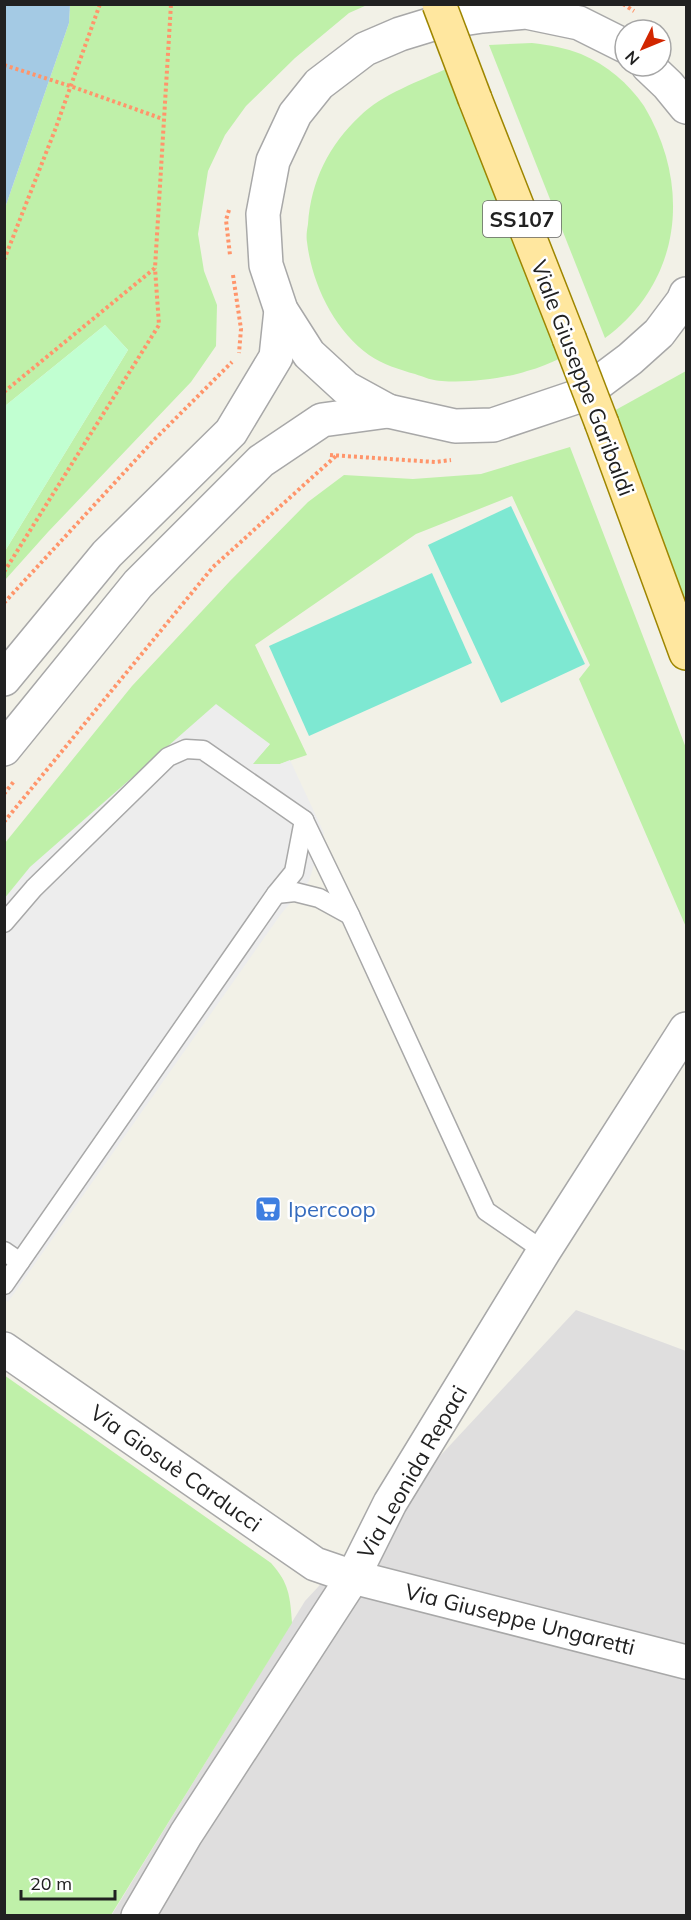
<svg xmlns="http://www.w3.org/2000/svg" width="691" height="1920" font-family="Mulish,sans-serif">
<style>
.residential{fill:#dfdede}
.grass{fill:#bff0a9}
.park{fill:#c1ffd1}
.pitch{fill:#7ee8d2}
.parking{fill:#ededed}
.water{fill:#a4cae4}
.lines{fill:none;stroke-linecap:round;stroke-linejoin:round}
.service-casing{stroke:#a8a8a8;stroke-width:21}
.minor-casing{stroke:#a8a8a8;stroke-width:36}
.tertiary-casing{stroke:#a8a8a8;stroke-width:36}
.primary-casing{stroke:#9e8600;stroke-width:36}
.path{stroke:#ff956b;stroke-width:4;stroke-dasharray:3 3;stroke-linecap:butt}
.service{stroke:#fff;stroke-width:18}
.minor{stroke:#fff;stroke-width:33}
.tertiary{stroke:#fff;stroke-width:33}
.primary{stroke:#ffe79f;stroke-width:33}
.primary-bridge-casing{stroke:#9e8600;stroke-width:36;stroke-linecap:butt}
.primary-bridge{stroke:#ffe79f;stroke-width:33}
.labels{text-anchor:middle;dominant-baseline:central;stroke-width:5;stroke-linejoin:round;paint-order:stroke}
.shield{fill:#fff;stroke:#646464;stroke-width:1.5}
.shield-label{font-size:21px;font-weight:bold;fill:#212121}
.street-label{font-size:22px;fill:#212121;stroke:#fff}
.shop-label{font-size:22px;fill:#366cbe;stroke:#fff;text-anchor:start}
</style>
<rect width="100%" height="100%" fill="#f2f1e7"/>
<path class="residential" d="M576 1310 686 1351V1915L111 1916 305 1601Z"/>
<g class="grass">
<path d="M70 5H367L349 13 295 58 246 106 225 135 208 171 198 234 204 271 217 305 216 346 191 382 48 532 5 580V551L128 350 105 325 5 406V208L69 23Z"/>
<path d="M532 43C549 45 566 48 581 54 607 65 628 83 644 106 691 184 683 281 605 338L489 45Z"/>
<path d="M448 68 561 358C550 363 539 368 527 371 503 379 467 383 442 381 433 381 424 377 415 374 400 370 382 364 369 355 334 330 312 284 307 242 306 236 307 230 308 224 311 181 329 145 360 116 382 94 420 81 448 68Z"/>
<path d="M686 371V604L612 412Z"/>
<path d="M570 447 686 748V927L579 679 590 665 512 496 416 534 255 645 307 755 280 764H252L270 744 5 899V843L132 686 230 581 308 502 344 475 413 479 481 474Z"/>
<path d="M4 1375 271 1563C289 1583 290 1596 292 1623L111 1915H5Z"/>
</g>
<path class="park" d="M105 325 128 350 5 551V406Z"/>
<g class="pitch">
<path d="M511 506 585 664 501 703 428 545Z"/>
<path d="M432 573 472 663 309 736 269 646Z"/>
</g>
<path class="parking" d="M216 704 270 744 253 764H280L290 760 324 833 309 881 281 914 8 1302 4 1299V899L30 867Z"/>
<path class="water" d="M5 4 70 5 69 23 5 208Z"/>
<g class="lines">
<defs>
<g id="service">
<path d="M304 820 350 915 486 1211 544 1251"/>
<path d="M276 894 295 892 319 898 350 915"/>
<path d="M4 923 34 888 168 757 186 749 203 750 304 820 294 872 276 894 4 1285"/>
<path d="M4 1251 20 1262"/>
</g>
<g id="minor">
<path d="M4 1349 315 1564 353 1577 686 1662"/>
<path d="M138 1916 186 1834 353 1577 390 1503 544 1251 686 1029"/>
</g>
<g id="tertiary">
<path d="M625 46 579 23 526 12 482 16 436 23 400 34 365 49 319 84 295 114 273 161 263 214 266 265 281 310 309 354 346 388 388 411 455 426 493 425 582 395 630 359 659 333 683 301 686 294"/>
<path d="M648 66 668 85 686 107"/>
<path d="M4 679 107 554 231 432 276 357 281 310"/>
<path d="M4 749 138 584 261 461 322 420 388 411"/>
</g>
<g id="primary">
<path d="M475 99 569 338"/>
<path d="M602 424 686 653"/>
</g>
</defs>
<use href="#service" class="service-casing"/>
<use href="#minor" class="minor-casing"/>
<use href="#tertiary" class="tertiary-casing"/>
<use href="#primary" class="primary-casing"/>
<g class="path">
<path d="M623 4 634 11"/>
<path d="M650 22 658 30"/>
<path d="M4 65 70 86 163 119"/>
<path d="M229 210 226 220 230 255"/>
<path d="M4 260 55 130 100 4"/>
<path d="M233 275 241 329 239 353"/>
<path d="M4 392 155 268 171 4"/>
<path d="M330 455 435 462 451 460"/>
<path d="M4 572 159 325 155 268"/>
<path d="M4 603 154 440 232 362"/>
<path d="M4 794 15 780"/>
<path d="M4 822 213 567 337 455"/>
</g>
<use href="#service" class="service"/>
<use href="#minor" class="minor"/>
<use href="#tertiary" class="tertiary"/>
<use href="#primary" class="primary"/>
<defs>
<g id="primary-bridge">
<path d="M439 4 475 99"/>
<path d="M569 338 602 424"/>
</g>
</defs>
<use href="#primary-bridge" class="primary-bridge-casing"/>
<use href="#primary-bridge" class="primary-bridge"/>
</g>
<defs>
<symbol id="supermarket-square" viewBox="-11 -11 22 22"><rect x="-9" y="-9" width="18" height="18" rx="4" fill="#3f7fe0" stroke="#fff"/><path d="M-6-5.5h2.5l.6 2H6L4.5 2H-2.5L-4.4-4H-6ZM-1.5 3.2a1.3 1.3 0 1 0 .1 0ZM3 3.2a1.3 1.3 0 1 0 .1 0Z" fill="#fff"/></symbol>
</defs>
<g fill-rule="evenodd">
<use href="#supermarket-square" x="253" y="1194" width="30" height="30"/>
</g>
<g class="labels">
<rect class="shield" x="483" y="201" width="78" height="36" rx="4.5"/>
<g class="shield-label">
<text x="522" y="219">SS107</text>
</g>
<g class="street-label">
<text transform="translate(583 378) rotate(69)">Viale Giuseppe Garibaldi</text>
<text transform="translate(176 1468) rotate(35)">Via Giosuè Carducci</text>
<text transform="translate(412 1472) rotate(-60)">Via Leonida Repaci</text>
<text transform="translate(520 1619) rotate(14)">Via Giuseppe Ungaretti</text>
</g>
<g class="shop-label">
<text x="288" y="1209">Ipercoop</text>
</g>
</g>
<rect width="691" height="1920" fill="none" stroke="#212121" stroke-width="12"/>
<g transform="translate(643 48) rotate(227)"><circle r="28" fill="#ffffff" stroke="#a6a6a6" stroke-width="1.5"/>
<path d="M0-4.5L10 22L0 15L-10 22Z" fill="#d22600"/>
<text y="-9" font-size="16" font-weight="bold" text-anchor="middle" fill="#212121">N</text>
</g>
<path d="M21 1890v9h94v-9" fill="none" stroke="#212121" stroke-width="3"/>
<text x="30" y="1890" font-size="18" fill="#212121" stroke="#ffffff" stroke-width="4.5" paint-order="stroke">20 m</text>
</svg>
